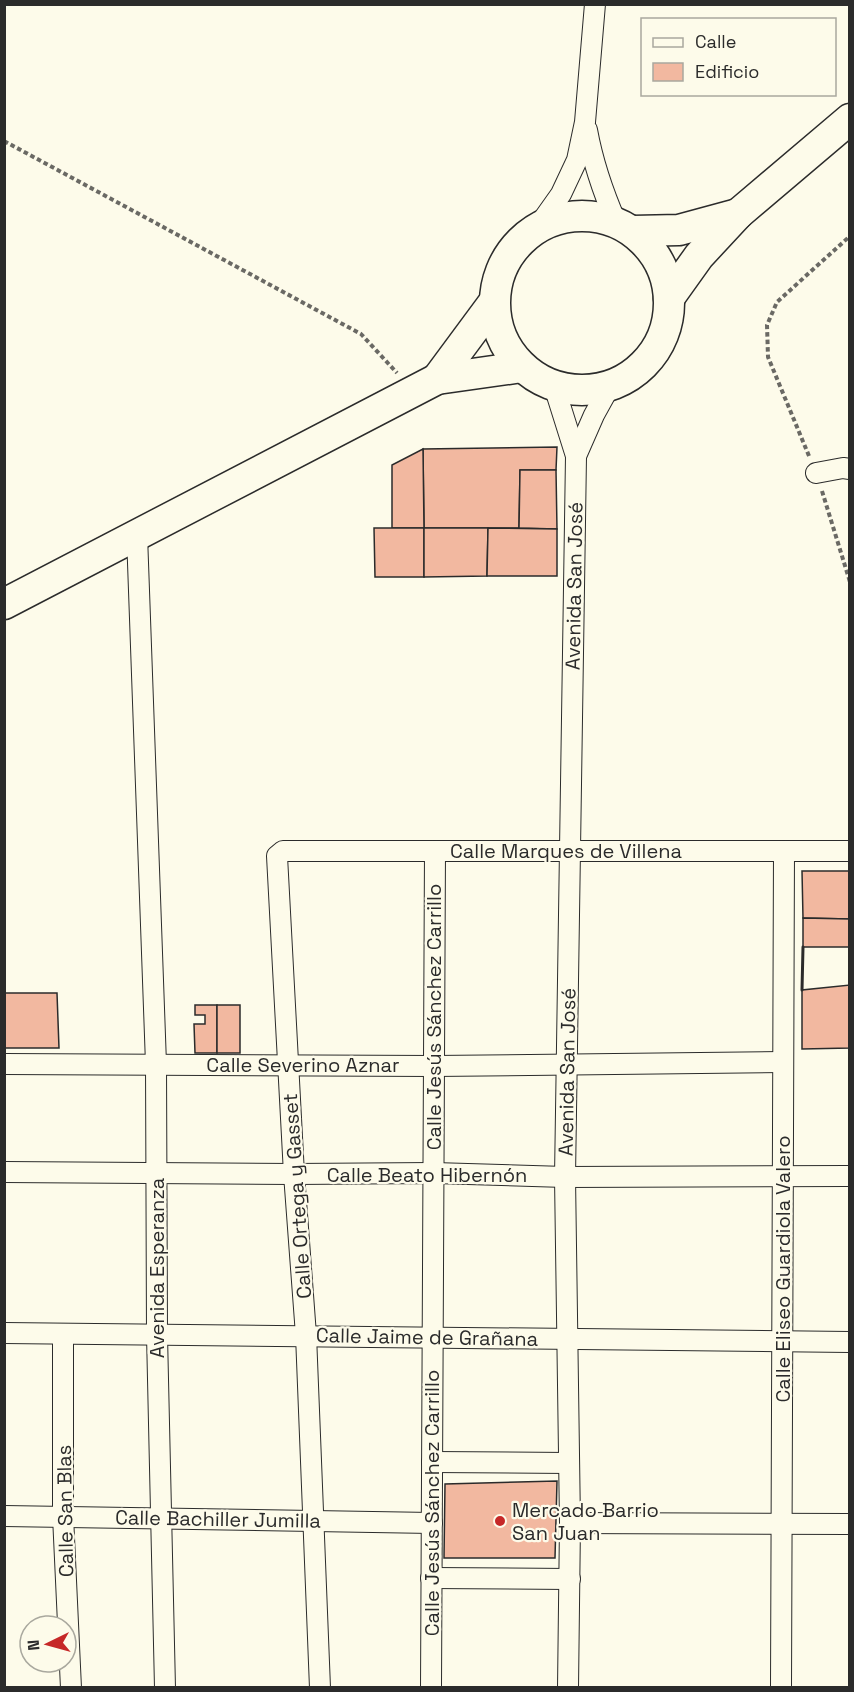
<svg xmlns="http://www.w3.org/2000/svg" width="854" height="1692" font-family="'Space Grotesk',sans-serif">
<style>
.building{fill:#f2b8a0;stroke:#2b2b2b;stroke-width:1.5}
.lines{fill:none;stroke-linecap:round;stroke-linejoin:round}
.street-casing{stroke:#2b2b2b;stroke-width:22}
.primary-casing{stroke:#2b2b2b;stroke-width:33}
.path{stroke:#6a6964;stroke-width:4;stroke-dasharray:4.5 3;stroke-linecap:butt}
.street{stroke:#fdfbea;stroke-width:20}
.primary{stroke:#fdfbea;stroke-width:30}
.wall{stroke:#2b2b2b;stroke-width:3}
.poi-dot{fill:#c62828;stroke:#fdfbea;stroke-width:2}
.labels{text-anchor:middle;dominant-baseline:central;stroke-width:4.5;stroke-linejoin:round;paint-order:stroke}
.street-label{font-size:20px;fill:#2b2b2b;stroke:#fdfbea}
.poi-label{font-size:20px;fill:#2b2b2b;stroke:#fdfbea;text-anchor:start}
</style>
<rect width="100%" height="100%" fill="#fdfbea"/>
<g class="building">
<path d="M557 447 556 470H520L519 528H424L423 449Z"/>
<path d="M423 449 424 528H392V465Z"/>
<path d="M520 470H556L557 529 519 528Z"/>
<path d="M374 528H424V577H375Z"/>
<path d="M424 528H488L487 576 424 577Z"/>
<path d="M488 528 557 529V576H487Z"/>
<path d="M802 871H850V919L803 918Z"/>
<path d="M803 918 850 919V947H803Z"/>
<path d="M850 985V1048L802 1049V990Z"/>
<path d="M4 993H57L59 1048H4Z"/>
<path d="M195 1005H217V1053H195L194 1024H205V1015H195Z"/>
<rect x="217" y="1005" width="23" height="48"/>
<path d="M557 1481 555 1558H444L445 1484Z"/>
</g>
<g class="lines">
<defs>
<g id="street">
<path d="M587 130C593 163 603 192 616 222"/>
<path d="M539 225 561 194 577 160 585 122 595 4"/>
<path d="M554 386 576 456 565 1177 570 1523 568 1688"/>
<path d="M576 456 594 415 610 386"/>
<path d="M816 473 843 468 850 469"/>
<path d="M137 535 156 1064 157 1335 165 1688"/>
<path d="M4 1064 434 1066 782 1062"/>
<path d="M4 1172 294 1174 434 1173 565 1177 850 1176"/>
<path d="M4 1333 850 1342"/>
<path d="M63 1334V1516L71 1688"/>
<path d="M432 1462 569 1463"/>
<path d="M4 1516 432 1523"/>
<path d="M570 1523 850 1524"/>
<path d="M431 1578 570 1579"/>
<path d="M320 1688 306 1335 294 1174 277 856 283 851H850"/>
<path d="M431 1688 435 851"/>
<path d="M781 1688 784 851"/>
</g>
<g id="primary">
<circle cx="582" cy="303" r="87"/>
<path d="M633 231 679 230 738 214"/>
<path d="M669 298 699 256 738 214 850 119"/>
<path d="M437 379 494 302"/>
<path d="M4 604 437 379 522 367"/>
</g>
</defs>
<use href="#street" class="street-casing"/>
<use href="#primary" class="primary-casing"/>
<g class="path">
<path d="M4 141 361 334 397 373"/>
<path d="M809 456 768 357 767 325 777 302 850 236"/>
<path d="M822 491 850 582"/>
</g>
<use href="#street" class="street"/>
<use href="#primary" class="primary"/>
<path class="wall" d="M802 990 803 947"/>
</g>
<circle class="poi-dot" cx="500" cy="1521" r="6"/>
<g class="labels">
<g class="street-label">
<text transform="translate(574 586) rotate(-89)">Avenida San José</text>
<text x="566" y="851">Calle Marques de Villena</text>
<text transform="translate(434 1017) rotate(-90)">Calle Jesús Sánchez Carrillo</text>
<text x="303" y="1065">Calle Severino Aznar</text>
<text transform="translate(567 1072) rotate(-89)">Avenida San José</text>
<text x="427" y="1175">Calle Beato Hibernón</text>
<text transform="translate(297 1196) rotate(-94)">Calle Ortega y Gasset</text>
<text transform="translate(157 1268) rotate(-90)">Avenida Esperanza</text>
<text transform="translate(783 1269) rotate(-90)">Calle Eliseo Guardiola Valero</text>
<text transform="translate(427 1337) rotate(1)">Calle Jaime de Grañana</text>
<text transform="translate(432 1503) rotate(-90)">Calle Jesús Sánchez Carrillo</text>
<text transform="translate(65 1511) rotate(-91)">Calle San Blas</text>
<text transform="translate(218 1519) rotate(1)">Calle Bachiller Jumilla</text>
</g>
<g class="poi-label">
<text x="512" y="1510">Mercado Barrio<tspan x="512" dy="23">San Juan</tspan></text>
</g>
</g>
<rect width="854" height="1692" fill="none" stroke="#2b2b2b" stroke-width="12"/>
<rect x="641" y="18" width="195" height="78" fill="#fdfbea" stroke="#a9a89e" stroke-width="1.5"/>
<rect x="653" y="38" width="30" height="9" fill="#fdfbea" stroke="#a9a89e" stroke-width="1.5"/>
<text x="695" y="48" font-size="18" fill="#2b2b2b">Calle</text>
<rect x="653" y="63" width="30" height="18" fill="#f2b8a0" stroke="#a9a89e" stroke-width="1.5"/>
<text x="695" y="78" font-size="18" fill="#2b2b2b">Edificio</text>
<g transform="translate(48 1644) rotate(265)"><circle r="28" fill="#fdfbea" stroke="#a9a89e" stroke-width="1.5"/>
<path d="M0-4.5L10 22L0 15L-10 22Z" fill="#c62828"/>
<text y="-9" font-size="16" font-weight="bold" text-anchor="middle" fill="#2b2b2b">N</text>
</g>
</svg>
